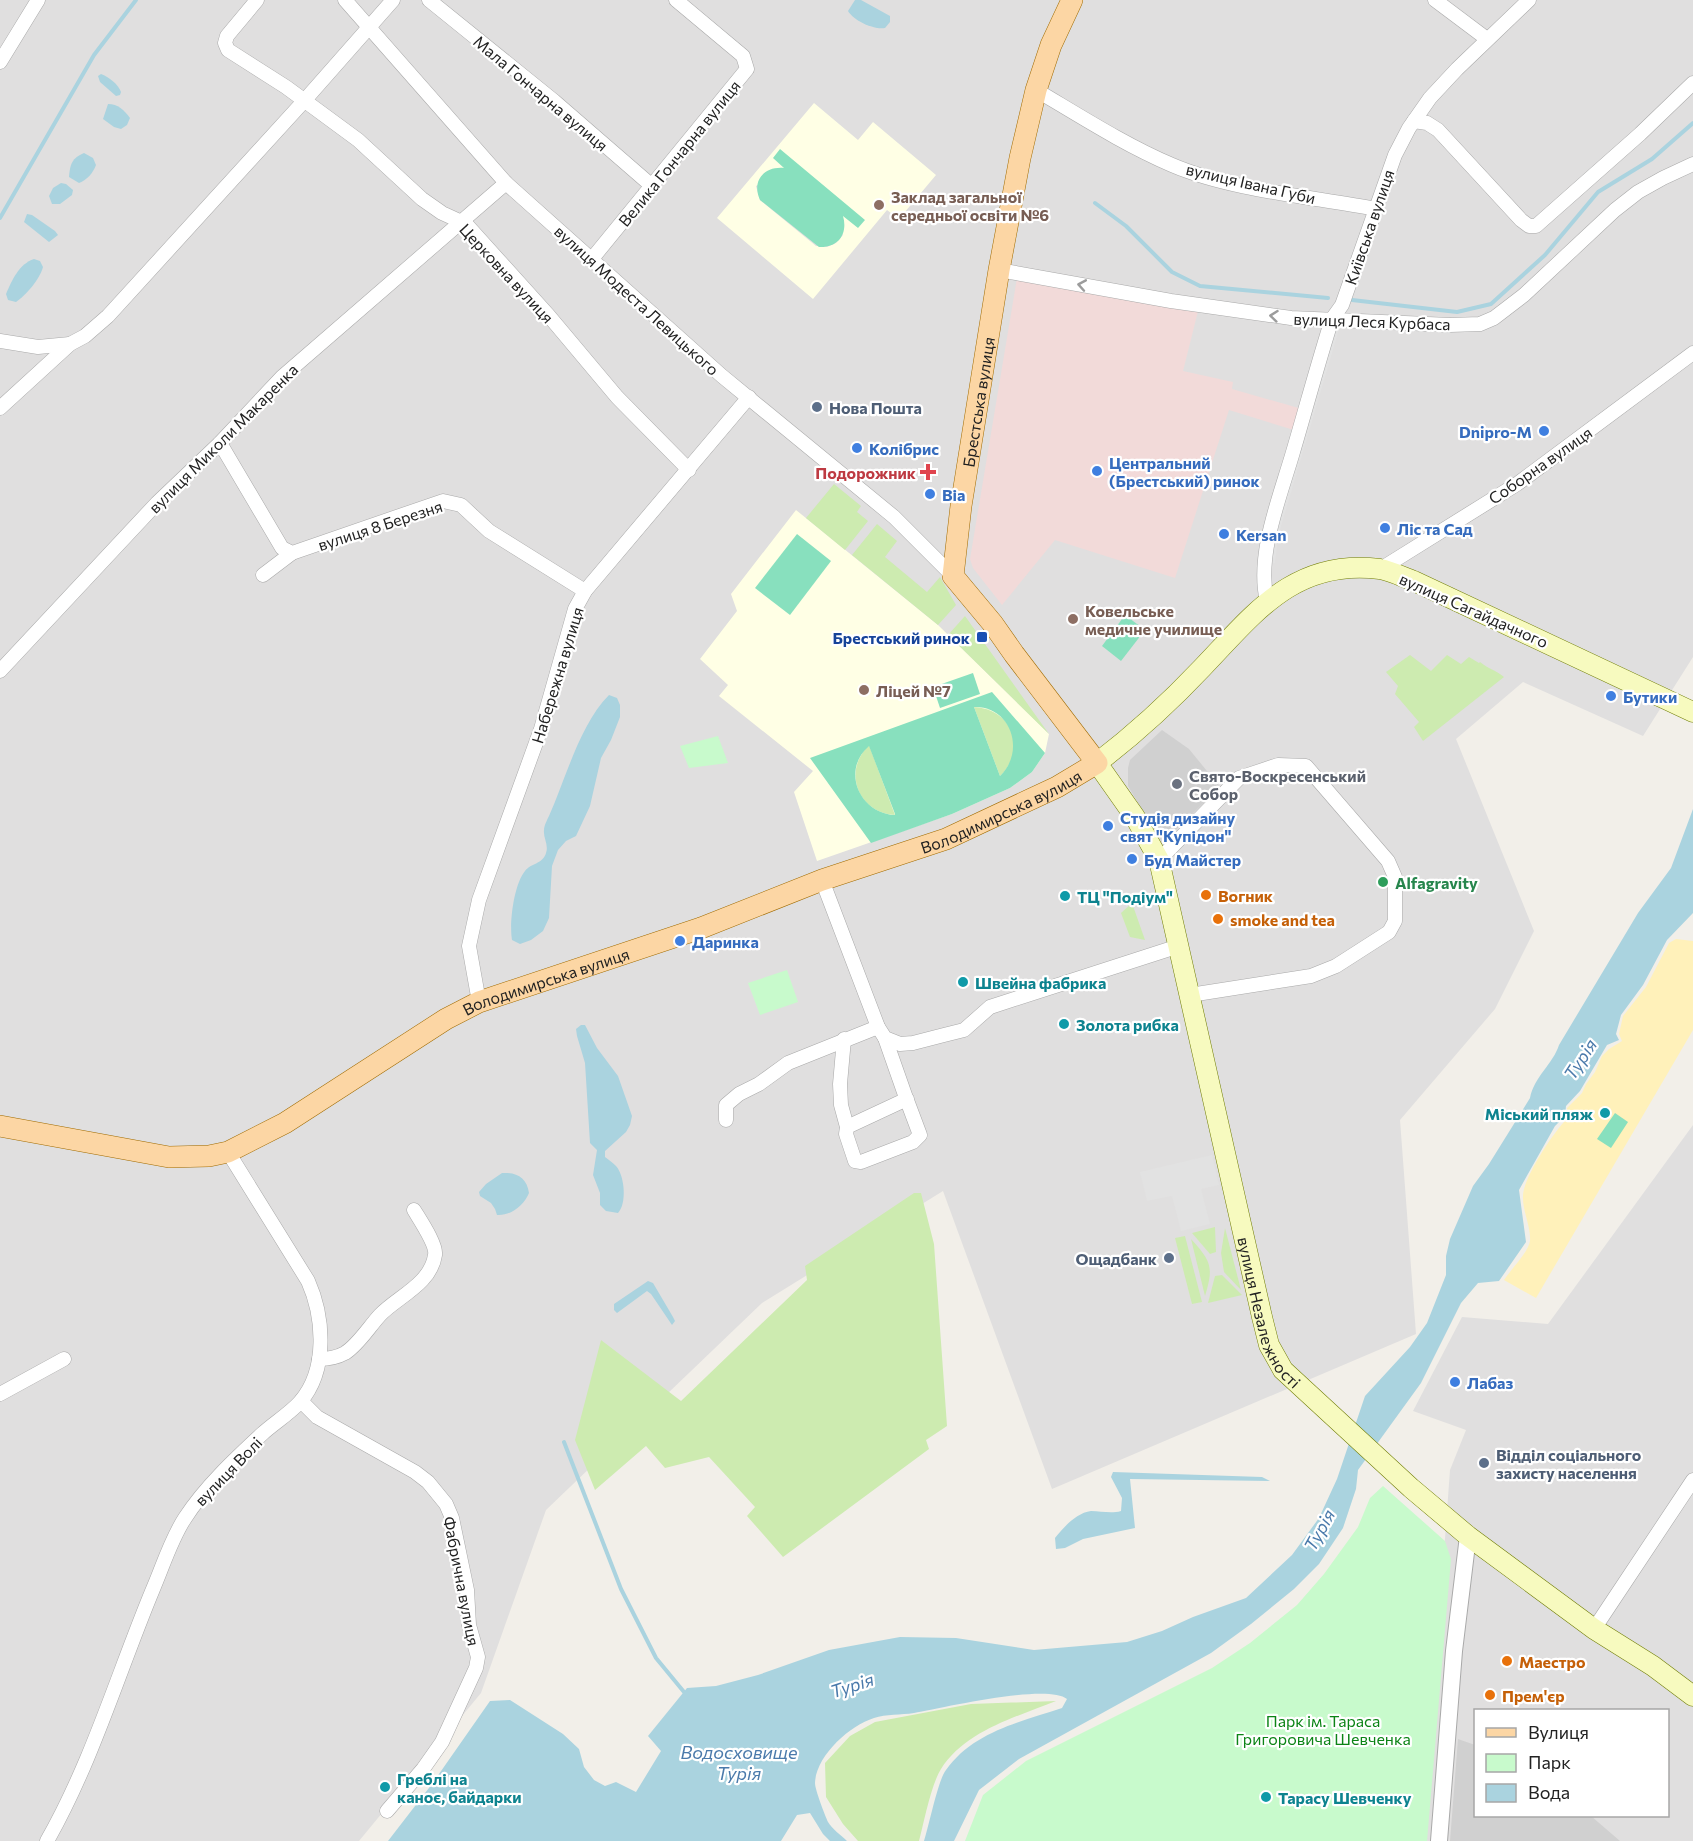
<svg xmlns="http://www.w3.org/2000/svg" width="1693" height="1841" font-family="Commissioner,sans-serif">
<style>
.residential{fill:#e0dfdf;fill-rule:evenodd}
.commercial{fill:#f2dad9}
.education{fill:#ffffe5;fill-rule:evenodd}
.religious{fill:#d0d0d0}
.grass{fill:#cdebb0}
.sand{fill:#fff1ba}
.park{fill:#c8facc}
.pitch{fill:#88e0be;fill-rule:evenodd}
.parking{fill:#e2e2e2}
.water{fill:#aad3df}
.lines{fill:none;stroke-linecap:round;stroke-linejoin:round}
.stream{stroke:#aad3df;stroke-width:4}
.minor-casing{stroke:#a9a9a9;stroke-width:15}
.tertiary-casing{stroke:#a9a9a9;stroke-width:18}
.secondary-casing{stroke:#707d05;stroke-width:21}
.primary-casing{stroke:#a06b00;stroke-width:22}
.minor{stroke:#fff;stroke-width:14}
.tertiary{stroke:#fff;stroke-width:16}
.secondary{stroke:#f7fabf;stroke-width:20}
.primary{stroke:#fcd6a4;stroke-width:21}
.oneway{stroke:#9c9c9c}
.education-dot{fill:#8d6e63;stroke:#fff;stroke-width:2}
.service-dot{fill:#5c6f8a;stroke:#fff;stroke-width:2}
.shop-dot{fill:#3f7fe0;stroke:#fff;stroke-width:2}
.health-dot{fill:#e0444e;stroke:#fff;stroke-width:2}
.transit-dot{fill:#1a4fb4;stroke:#fff;stroke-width:2}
.worship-dot{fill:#6b7280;stroke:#fff;stroke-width:2}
.leisure-dot{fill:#2e9e5b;stroke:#fff;stroke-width:2}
.food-dot{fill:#e8710a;stroke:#fff;stroke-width:2}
.culture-dot{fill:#0f9aa8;stroke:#fff;stroke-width:2}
.labels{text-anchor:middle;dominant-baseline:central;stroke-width:4.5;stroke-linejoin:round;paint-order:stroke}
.street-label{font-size:16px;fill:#222;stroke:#fff}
.education-label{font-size:16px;font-weight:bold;fill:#785e54;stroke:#fff;text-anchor:start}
.service-label{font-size:16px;font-weight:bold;fill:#4e5e75;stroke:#fff;text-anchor:start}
.shop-label{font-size:16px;font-weight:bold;fill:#366cbe;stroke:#fff;text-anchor:start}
.health-label{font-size:16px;font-weight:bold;fill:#be3a42;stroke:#fff;text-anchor:end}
.transit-label{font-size:16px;font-weight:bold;fill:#164399;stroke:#fff;text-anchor:end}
.worship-label{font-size:16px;font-weight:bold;fill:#5b616d;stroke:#fff;text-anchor:start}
.leisure-label{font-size:16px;font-weight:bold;fill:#27864d;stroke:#fff;text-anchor:start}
.food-label{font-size:16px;font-weight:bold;fill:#c56008;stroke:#fff;text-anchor:start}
.culture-label{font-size:16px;font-weight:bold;fill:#0d838f;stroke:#fff;text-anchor:start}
.park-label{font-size:16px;fill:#0c8416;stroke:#fff}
.water-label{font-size:18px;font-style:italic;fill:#4a7aab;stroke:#fff}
</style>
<rect width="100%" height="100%" fill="#f2efe9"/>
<g class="residential">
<path d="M0 0H1693V657L1643 736 1523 682 1456 739 1534 931 1495 1009 1400 1120 1416 1334 1052 1489 943 1191 762 1303 546 1510 481 1693 359 1841H0Z"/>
<path d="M1693 1125V1841H1351L1428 1771 1450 1470 1466 1430 1413 1411 1462 1317 1548 1324ZM1476 1710H1668V1816H1476Z"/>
</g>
<path class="commercial" d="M1017 278 1198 311 1183 371 1233 382 1232 389 1302 409 1297 431 1229 410 1175 578 1055 540 1002 605 973 568 970 559Z"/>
<g class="education">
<path d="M814 103 858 140 873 122 936 175 899 219 887 210 813 299 717 218ZM786 168 843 235 836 243 827 247 816 246 760 200 756 186Z"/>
<path d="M796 510 938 625 1049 734 1045 753 1032 772 1010 788 952 814 817 861 794 792 813 771 719 696 728 685 700 659 737 611 731 594Z"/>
</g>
<g class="religious">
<path d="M1162 730 1189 749 1220 787 1162 843 1128 786V768L1130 760Z"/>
<path d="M1458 1739 1475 1745 1476 1816H1591L1620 1841H1450Z"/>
</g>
<g class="grass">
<path d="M834 484 861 506 857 512 868 521 845 550 806 518Z"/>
<path d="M877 524 897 541 885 557 927 592 940 577 956 605 938 625 852 555Z"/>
<path d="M965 616 1049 734 948 635Z"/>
<path d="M1410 655 1431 671 1447 655 1461 664 1469 657 1479 663 1480 662C1488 669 1496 670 1504 677L1423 741 1414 727 1419 722 1395 694 1398 686 1386 672Z"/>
<path d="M974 707C1012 709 1028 749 1000 776Z"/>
<path d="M869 745 895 815C858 813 842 771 869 745Z"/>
<path d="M1132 903 1145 940 1130 937 1121 913Z"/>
<path d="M914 1193H921L934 1244 947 1426 926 1440 929 1449 783 1557 747 1516 755 1507 709 1457 665 1468 646 1446 595 1490 575 1440 601 1340 681 1401 807 1280 805 1266Z"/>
<path d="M1215 1227 1216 1252 1210 1254 1192 1233Z"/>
<path d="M1225 1228 1241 1290 1224 1272 1221 1253Z"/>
<path d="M1185 1236 1202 1302 1192 1304 1175 1238Z"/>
<path d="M1191 1239C1211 1261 1214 1267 1205 1296Z"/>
<path d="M1222 1275 1242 1295 1208 1303 1215 1276Z"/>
<path d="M1056 1701C1016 1717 965 1731 941 1769 931 1785 924 1822 919 1841H858L843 1824 826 1797 825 1763 850 1736 875 1722 971 1704Z"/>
</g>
<path class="sand" d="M1676 939 1693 941V1030L1536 1298 1504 1280C1511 1269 1528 1253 1530 1241 1531 1226 1522 1210 1523 1195 1524 1177 1554 1131 1567 1119V1108L1582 1093 1586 1084 1595 1072 1602 1056 1609 1049 1622 1041 1619 1034 1623 1016 1646 987 1669 943Z"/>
<g class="park">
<path d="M718 736 728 763 689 768 680 746Z"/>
<path d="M787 970 798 1002 760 1015 748 983Z"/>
<path d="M1383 1486 1445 1541 1451 1559 1427 1841H965L983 1795 1026 1761 1212 1668 1250 1643 1297 1605 1324 1574 1358 1527 1370 1498Z"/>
</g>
<g class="pitch">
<path d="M780 149 865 220 858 228 843 216C848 233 839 248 819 247L760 200C751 180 765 166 784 168L773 158Z"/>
<path d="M797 534 831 561 790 615 755 588Z"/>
<path d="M1125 615 1145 630 1121 661 1102 646Z"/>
<path d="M973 673 980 694 940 708 933 687Z"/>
<path d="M992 692 1045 753 1032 772 1010 788 952 814 871 843 810 758ZM974 707C1011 706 1026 751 1000 776ZM869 746 895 814V815C859 813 841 770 869 746Z"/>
<path d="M1615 1113 1628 1122 1611 1148 1597 1139Z"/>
</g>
<g class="parking">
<path d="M1329 328 1339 329 1279 533 1275 563 1266 564Z"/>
<path d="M1212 1155 1219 1185 1201 1189 1210 1224 1181 1231 1172 1196 1147 1201 1140 1172Z"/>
</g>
<g class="water">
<path d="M855 0H861L890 16V22L885 28C874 30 854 21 848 11Z"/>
<path d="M101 74C109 77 118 84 121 92L120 95 116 96 100 82 98 76Z"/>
<path d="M108 104C118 104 124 110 130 118L127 125 121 129 114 127 103 119Z"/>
<path d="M84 153 93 158 96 165C93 173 87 180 79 183L69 177C70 164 72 158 84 153Z"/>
<path d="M61 183 66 184 73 190 72 195 60 204H52L49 196 53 188Z"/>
<path d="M27 214 32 215 55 231 58 235 49 242 24 222Z"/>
<path d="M34 259 40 261 43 267C40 279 26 295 16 302L8 300 6 294C12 280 19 264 34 259Z"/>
<path d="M609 695 617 698 620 705V717L611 740 601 758 590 806 576 836 566 841 558 850 552 866 549 918 543 931 531 940 520 944 512 940C509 923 514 884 525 871 531 863 543 864 546 853 549 845 543 838 544 830 544 826 547 820 549 816 566 778 580 724 609 695Z"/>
<path d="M1693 809V913L1667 940 1643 985 1621 1015 1616 1034 1619 1040 1607 1045 1580 1091 1566 1106 1565 1116 1555 1126 1519 1190 1526 1242 1499 1281 1478 1283 1461 1303 1421 1383 1358 1470 1356 1489 1343 1528 1319 1564 1294 1589 1251 1624 1211 1653 1019 1759 979 1790 954 1841H924C929 1826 938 1780 946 1770 973 1732 1020 1722 1062 1708L1067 1699C1047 1683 942 1708 914 1713 901 1715 886 1714 874 1718 849 1726 816 1756 815 1783 815 1790 825 1815 828 1822 832 1829 841 1835 847 1841H830L823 1834 810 1813 797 1815 781 1841H388L432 1784 490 1701 510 1700 563 1734 579 1749 584 1767 594 1780 605 1786 616 1782 636 1792 661 1751 648 1736 687 1688 716 1686 758 1675 829 1650 900 1637 956 1638 1034 1650 1127 1642 1162 1631 1193 1617 1246 1598 1292 1555 1319 1518 1337 1479 1365 1396 1410 1347 1427 1323 1446 1275V1256L1450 1239 1473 1186 1489 1164 1530 1098C1534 1077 1553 1064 1559 1045L1638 913 1671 868Z"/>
<path d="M581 1025H585L597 1048 618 1076 632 1116 630 1125 626 1132 605 1151V1157C609 1160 613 1163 616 1166 625 1176 627 1204 618 1213L606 1211 600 1205V1193L593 1175 597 1150 590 1143 585 1063 577 1036 576 1029Z"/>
<path d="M502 1173C517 1172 527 1178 529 1193 524 1205 511 1216 497 1215L495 1209 491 1203 480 1196 479 1192 486 1184Z"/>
<path d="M648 1281 653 1283 673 1317 675 1321 672 1325 651 1294 647 1291 617 1313 614 1310V1304Z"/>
<path d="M1113 1472 1262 1477 1270 1481 1130 1479 1135 1528 1083 1539 1065 1548 1056 1549 1055 1538C1064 1527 1076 1513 1091 1511 1101 1511 1111 1514 1121 1511L1122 1498 1111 1477Z"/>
</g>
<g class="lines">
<g class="stream">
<path d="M1095 203 1126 226 1172 272 1200 286 1328 298"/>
<path d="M0 218 94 55 136 0"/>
<path d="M1352 300 1457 312 1491 304 1545 255 1598 192 1652 159 1693 123"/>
<path d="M564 1442 621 1589 656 1658 684 1692"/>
</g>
<defs>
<g id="minor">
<path d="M257 0 227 36 225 43 228 50 286 87 358 140 422 199 442 213 466 224 549 316 617 397 689 470"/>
<path d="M345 0 506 183 722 376 894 517 953 576"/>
<path d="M429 0 554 101 652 186"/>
<path d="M1435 0 1487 39"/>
<path d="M0 62 38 0"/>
<path d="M1036 90C1080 116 1125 145 1172 165 1230 190 1313 197 1376 209"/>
<path d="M1414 121 1427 123 1438 130 1521 220 1529 226H1536L1640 134 1693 83"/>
<path d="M591 260 747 69 743 56 676 0"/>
<path d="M999 270 1171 301 1291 318 1450 325 1480 324 1494 318 1524 295 1615 210 1638 192 1663 178 1693 164"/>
<path d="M0 341 38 347 70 344"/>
<path d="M0 408 70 344 85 336 108 316 304 101 393 0"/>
<path d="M220 443 282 548 292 553 443 501 461 505 489 531 585 591"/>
<path d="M1385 571 1387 565 1517 484 1693 353"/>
<path d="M263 575 292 553"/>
<path d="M1267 601C1256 555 1280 497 1293 452 1306 408 1318 363 1332 319L1342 305 1395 155 1409 128 1430 98 1457 69 1529 0"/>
<path d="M0 671 157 503 220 443 282 377 506 183"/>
<path d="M1159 860 1239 778 1278 765 1306 766 1388 861 1395 877V921L1389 932 1336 966 1311 976 1190 995"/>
<path d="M822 880 878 1027 885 1038 900 1044 913 1043 944 1035 964 1030 990 1007 1179 946"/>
<path d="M479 1002 469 946 479 900 541 729 575 609 585 591 749 397"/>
<path d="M885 1038 905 1095C910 1108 915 1122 920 1135L913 1142 861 1162 855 1161 846 1134 847 1127 907 1099"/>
<path d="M844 1039 840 1084 841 1105 847 1127"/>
<path d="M726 1120V1105L739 1094 759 1084 788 1063 878 1027"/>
<path d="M319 1359C329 1359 336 1358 345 1353 358 1345 369 1327 380 1315 397 1297 431 1284 435 1255 437 1245 420 1220 414 1210"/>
<path d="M0 1394 64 1359"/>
<path d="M301 1401 317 1417 415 1472 428 1482 446 1504 452 1518 467 1590 469 1625 478 1657 476 1668 442 1742 423 1769 387 1811"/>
<path d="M1594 1629 1693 1480"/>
<path d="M47 1841C92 1762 118 1673 153 1589 163 1566 171 1539 185 1518 205 1487 235 1459 262 1434 274 1423 289 1414 300 1402 328 1370 324 1317 308 1281L228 1152"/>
</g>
<path id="tertiary" d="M1439 1841 1454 1651 1468 1536"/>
<g id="secondary">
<path id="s1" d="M1693 712 1414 581C1403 577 1391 571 1380 569 1294 558 1254 614 1202 668 1169 703 1135 734 1097 763L1135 817 1159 860 1262 1317 1269 1345 1283 1370 1411 1488 1468 1536 1594 1629 1653 1666 1693 1696"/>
</g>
<g id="primary">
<path id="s2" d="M0 1126 169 1157 209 1156 228 1152 285 1123 446 1019 479 1002 701 928 822 880 946 839 1057 787 1097 763 1014 654 993 624 953 576 961 506 999 270 1020 158 1036 90 1051 45 1072 0"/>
</g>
</defs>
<use href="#minor" class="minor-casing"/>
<use href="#tertiary" class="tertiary-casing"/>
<use href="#secondary" class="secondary-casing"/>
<use href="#primary" class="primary-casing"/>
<use href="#minor" class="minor"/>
<use href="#tertiary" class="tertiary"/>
<use href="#secondary" class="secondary"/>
<use href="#primary" class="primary"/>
</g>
<defs><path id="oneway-chevron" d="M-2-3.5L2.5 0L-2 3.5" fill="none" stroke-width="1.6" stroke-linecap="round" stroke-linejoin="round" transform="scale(1.5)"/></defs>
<g class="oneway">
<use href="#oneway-chevron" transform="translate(1082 285) rotate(-170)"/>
<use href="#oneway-chevron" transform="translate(1274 316) rotate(-174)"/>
</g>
<g class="education-dot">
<circle cx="879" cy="205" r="6"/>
<circle cx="1073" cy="619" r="6"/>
<circle cx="864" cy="690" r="6"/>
</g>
<g class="service-dot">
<circle cx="817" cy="407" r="6"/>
<circle cx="1169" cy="1258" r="6"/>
<circle cx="1484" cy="1463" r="6"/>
</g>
<g class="shop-dot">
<circle cx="1544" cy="431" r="6"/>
<circle cx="857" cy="448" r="6"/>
<circle cx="1097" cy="471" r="6"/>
<circle cx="930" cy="494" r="6"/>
<circle cx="1385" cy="528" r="6"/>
<circle cx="1224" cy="534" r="6"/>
<circle cx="1611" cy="696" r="6"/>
<circle cx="1108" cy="826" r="6"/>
<circle cx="1132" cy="859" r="6"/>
<circle cx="680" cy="941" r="6"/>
<circle cx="1455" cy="1382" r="6"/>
</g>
<path class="health-dot" d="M925 463h6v6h6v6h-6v6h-6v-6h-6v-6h6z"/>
<rect class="transit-dot" x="976" y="631" width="12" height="12" rx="3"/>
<circle class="worship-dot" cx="1177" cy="784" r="6"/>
<circle class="leisure-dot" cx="1383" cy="882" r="6"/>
<g class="food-dot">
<circle cx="1206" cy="895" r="6"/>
<circle cx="1218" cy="919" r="6"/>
<circle cx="1507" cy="1661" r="6"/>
<circle cx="1490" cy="1695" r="6"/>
</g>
<g class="culture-dot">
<circle cx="1065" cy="896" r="6"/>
<circle cx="963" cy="982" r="6"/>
<circle cx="1064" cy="1024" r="6"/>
<circle cx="1605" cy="1113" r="6"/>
<circle cx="385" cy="1787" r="6"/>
<circle cx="1266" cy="1797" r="6"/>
</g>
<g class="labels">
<g class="street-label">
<text transform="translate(541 93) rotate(40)">Мала Гончарна вулиця</text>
<text transform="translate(679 153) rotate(-51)">Велика Гончарна вулиця</text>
<text transform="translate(1251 183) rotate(13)">вулиця Івана Губи</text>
<text transform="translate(1369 227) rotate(-71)">Київська вулиця</text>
<text transform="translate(507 273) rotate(47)">Церковна вулиця</text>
<text transform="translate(637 300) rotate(42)">вулиця Модеста Левицького</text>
<text transform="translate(1372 321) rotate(2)">вулиця Леся Курбаса</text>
<text stroke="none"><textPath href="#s2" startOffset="1600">Брестська вулиця</textPath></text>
<text transform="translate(223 438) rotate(-45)">вулиця Миколи Макаренка</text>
<text transform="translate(1540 465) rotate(-35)">Соборна вулиця</text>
<text transform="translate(380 525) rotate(-18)">вулиця 8 Березня</text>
<text transform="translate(1474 610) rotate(24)">вулиця Сагайдачного</text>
<text transform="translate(557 675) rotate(-73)">Набережна вулиця</text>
<text stroke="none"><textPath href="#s2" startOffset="1080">Володимирська вулиця</textPath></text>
<text stroke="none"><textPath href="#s2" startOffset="594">Володимирська вулиця</textPath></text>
<text stroke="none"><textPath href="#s1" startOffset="1282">вулиця Незалежності</textPath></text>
<text transform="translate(228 1471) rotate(-46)">вулиця Волі</text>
<text transform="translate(462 1581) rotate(79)">Фабрична вулиця</text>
</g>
<g class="education-label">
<text x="891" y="196">Заклад загальної<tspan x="891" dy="18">середньої освіти №6</tspan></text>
<text x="1085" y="610">Ковельське<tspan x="1085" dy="18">медичне училище</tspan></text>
<text x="876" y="690">Ліцей №7</text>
</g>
<g class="service-label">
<text x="829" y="407">Нова Пошта</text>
<text x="1157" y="1258" text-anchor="end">Ощадбанк</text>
<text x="1496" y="1454">Відділ соціального<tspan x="1496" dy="18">захисту населення</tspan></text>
</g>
<g class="shop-label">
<text x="1532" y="431" text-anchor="end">Dnipro-M</text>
<text x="869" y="448">Колібрис</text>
<text x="1109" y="462">Центральний<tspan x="1109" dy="18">(Брестський) ринок</tspan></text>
<text x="942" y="494">Віа</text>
<text x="1397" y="528">Ліс та Сад</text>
<text x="1236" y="534">Kersan</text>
<text x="1623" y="696">Бутики</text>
<text x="1120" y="817">Студія дизайну<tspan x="1120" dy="18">свят "Купідон"</tspan></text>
<text x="1144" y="859">Буд Майстер</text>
<text x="692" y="941">Даринка</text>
<text x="1467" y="1382">Лабаз</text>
</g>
<g class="health-label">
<text x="916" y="472">Подорожник</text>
</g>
<g class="transit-label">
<text x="970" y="637">Брестський ринок</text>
</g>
<g class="worship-label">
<text x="1189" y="775">Свято-Воскресенський<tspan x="1189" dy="18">Собор</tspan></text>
</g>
<g class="leisure-label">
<text x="1395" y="882">Alfagravity</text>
</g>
<g class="food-label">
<text x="1218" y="895">Вогник</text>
<text x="1230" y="919">smoke and tea</text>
<text x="1519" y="1661">Маестро</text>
<text x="1502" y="1695">Прем'єр</text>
</g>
<g class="culture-label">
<text x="1077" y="896">ТЦ "Подіум"</text>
<text x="975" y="982">Швейна фабрика</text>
<text x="1076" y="1024">Золота рибка</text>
<text x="1593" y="1113" text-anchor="end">Міський пляж</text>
<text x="397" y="1778">Греблі на<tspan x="397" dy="18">каноє, байдарки</tspan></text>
<text x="1278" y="1797">Тарасу Шевченку</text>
</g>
<g class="park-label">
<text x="1323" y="1720">Парк ім. Тараса<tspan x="1323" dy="18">Григоровича Шевченка</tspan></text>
</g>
<g class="water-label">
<text transform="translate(1580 1059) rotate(-57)">Турія</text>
<text transform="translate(1319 1530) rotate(-61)">Турія</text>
<text transform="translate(852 1685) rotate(-18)">Турія</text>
<text x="739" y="1752">Водосховище<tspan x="739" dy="21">Турія</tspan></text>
</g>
</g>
<rect x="1474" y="1709" width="195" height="108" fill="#ffffff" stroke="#a7a7a7" stroke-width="1.5"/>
<rect x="1486" y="1728" width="30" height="9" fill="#fcd6a4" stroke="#a7a7a7" stroke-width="1.5"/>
<text x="1528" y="1739" font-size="18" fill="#222222">Вулиця</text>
<rect x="1486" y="1754" width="30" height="18" fill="#c8facc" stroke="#a7a7a7" stroke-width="1.5"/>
<text x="1528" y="1769" font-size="18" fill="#222222">Парк</text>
<rect x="1486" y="1784" width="30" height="18" fill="#aad3df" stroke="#a7a7a7" stroke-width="1.5"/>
<text x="1528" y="1799" font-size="18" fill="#222222">Вода</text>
</svg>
